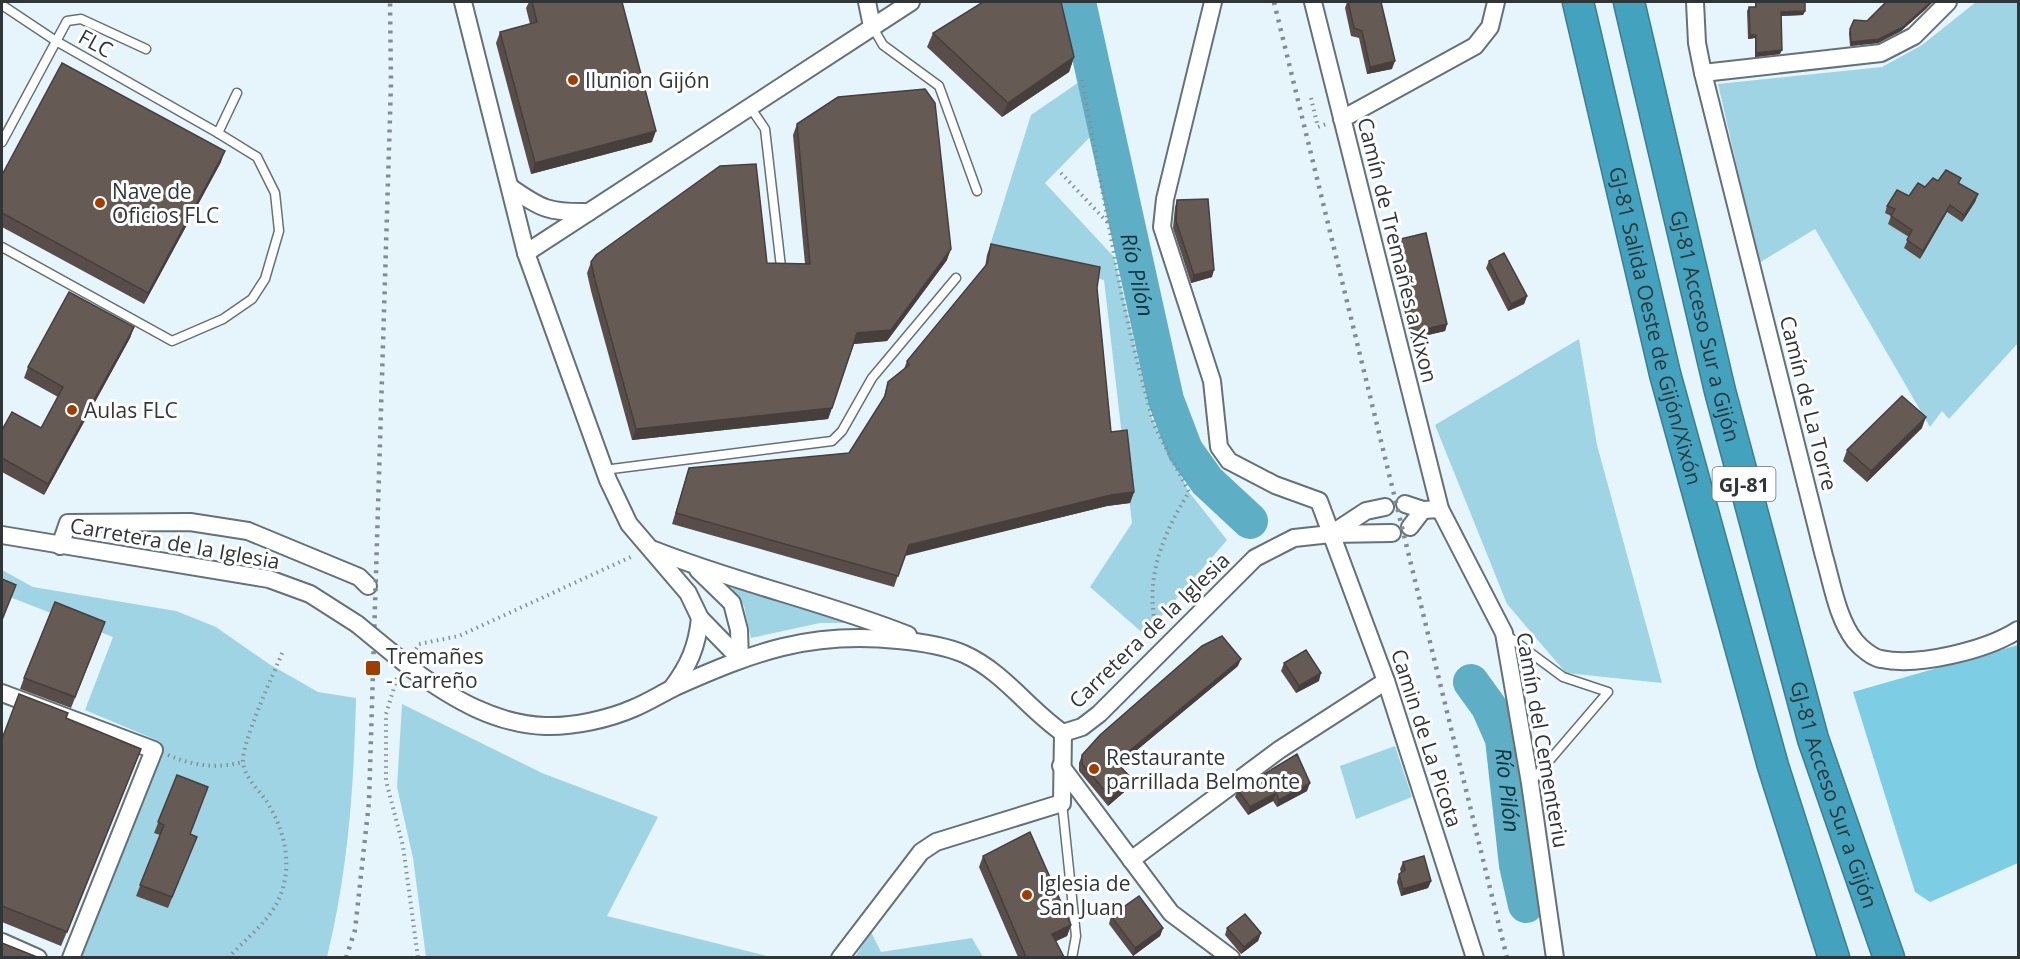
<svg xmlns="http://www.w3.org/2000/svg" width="2020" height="959" font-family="'Open Sans',sans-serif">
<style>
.green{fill:#9fd4e4}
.forest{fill:#7dcde5}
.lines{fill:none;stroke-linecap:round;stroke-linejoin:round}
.river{stroke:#5eaec6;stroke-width:36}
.lane-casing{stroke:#647176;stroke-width:11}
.street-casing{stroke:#647176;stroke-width:20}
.highway-casing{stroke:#3c7d8f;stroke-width:33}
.path{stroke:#859093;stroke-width:4;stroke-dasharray:1.5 4.5;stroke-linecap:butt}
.lane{stroke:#fff;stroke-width:8}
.street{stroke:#fff;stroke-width:16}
.highway{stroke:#43a3be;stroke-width:30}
.rail{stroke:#828c90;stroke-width:4.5;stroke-dasharray:3 6;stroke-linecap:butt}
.street-bridge-casing{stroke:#647176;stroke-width:20;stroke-linecap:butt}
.street-bridge{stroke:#fff;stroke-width:16}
.wall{fill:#584d49}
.shaded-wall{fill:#473f3c}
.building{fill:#665a55;stroke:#473f3c;stroke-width:1.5}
.poi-dot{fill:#a03d00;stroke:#fff;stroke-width:2}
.labels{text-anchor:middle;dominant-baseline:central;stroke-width:6;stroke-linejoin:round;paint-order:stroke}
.shield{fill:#fff;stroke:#6e7274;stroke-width:1.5}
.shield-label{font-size:20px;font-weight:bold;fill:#303638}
.street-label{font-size:21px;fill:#303638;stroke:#fff}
.poi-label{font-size:21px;fill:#303638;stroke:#fff;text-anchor:start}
.water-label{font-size:22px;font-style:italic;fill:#0b323d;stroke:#fff}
</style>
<rect width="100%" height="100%" fill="#e6f5fb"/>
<g class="green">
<path d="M1976 2H2018V343L1949 419 1942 411 1930 427 1815 229 1759 263 1718 84 1882 67 1922 45Z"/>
<path d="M1082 80 1091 136 1045 183 1114 257 1152 418 1189 492 1227 540 1145 635 1090 587 1132 523 1104 280 987 255 1031 115Z"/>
<path d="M1579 339 1597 445 1662 683 1566 673 1507 604 1435 425Z"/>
<path d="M2 570 33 587 176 611 216 627 269 664 318 692 356 698C354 786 348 872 327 957H76L161 742 85 710 113 637 2 594Z"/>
<path d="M734 587 854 620 852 623H820L751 638 744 606 732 589Z"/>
<path d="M402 704 542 773 658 817 607 916 771 957H426L413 858 397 787Z"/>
<path d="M1395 746 1412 797 1356 819 1340 766Z"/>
<path d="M871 932 881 952 972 938 983 957H855Z"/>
</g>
<path class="forest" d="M2018 645V863L1930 902 1915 892 1853 692Z"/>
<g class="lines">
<g class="river">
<path id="s1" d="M1078 2 1166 400 1185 450 1207 481 1250 521"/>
<path id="s2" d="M1471 682 1489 707 1503 739 1517 865 1526 905"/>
</g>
<defs>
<g id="lane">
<path d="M2 5 56 41 218 133"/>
<path d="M872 26 883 45 939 86 977 191"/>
<path d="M750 107 765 129 781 267"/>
<path d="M2 142 67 21 81 19 146 49"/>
<path d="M2 247 172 341 223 319 252 299 265 279 279 231 275 193 257 157 218 133 237 93"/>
<path d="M604 470 832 441 842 431 872 378 956 278"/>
<path d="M1505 634 1563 677 1608 692 1530 783"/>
<path d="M1062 803 1076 936 1072 958"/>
</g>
<g id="street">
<path d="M463 2 526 253 608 480 629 524 688 593 700 618 740 659"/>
<path d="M867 2 872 26"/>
<path d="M1213 2 1165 199 1162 227 1212 381 1219 447 1229 461 1275 485 1319 501 1386 681 1475 958"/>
<path d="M1313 2 1440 509 1504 633 1530 783 1555 958"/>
<path d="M1695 2 1697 43 1703 73 1824 556C1832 583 1837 618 1855 641 1861 648 1873 658 1881 659 1918 667 1987 650 2018 630"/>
<path d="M1703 73 1881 53 1914 36 1948 2"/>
<path d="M1342 119 1475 46 1490 27 1496 2"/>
<path d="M510 187C541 209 550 213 589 212"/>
<path d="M526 253 911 2"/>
<path d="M1405 504 1423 510 1440 509"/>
<path d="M1410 527 1423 510"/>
<path d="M1331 534 1366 511 1385 507"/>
<path d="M2 535 269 579 310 594 357 624"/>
<path d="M60 546 68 523 190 522 248 531 359 577 368 586"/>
<path d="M654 550C737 583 825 602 908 635"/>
<path d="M698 570 732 603 739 630 740 659"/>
<path d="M413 670C453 699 495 724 545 726 573 727 609 719 634 708 648 702 661 694 675 687 754 652 809 631 898 640 920 642 943 645 964 654 1004 672 1028 709 1063 733L1082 727 1099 714 1255 558 1294 538 1331 534 1392 533"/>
<path d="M672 688C689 665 697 647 700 618"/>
<path d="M2 693 154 750 71 958"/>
<path d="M1061 766 1171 913 1231 958"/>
<path d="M1131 860 1279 750 1386 681"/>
<path d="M2 942 38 958"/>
<path d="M840 958 921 852 936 842 1062 803 1063 733"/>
</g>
<g id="highway">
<path id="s3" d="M1578 2 1665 374 1773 766 1834 958"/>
<path id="s4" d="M1629 2 1720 391 1813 739 1889 958"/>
</g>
</defs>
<use href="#lane" class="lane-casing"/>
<use href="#street" class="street-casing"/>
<use href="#highway" class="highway-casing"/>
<g class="path">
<path d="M1082 80 1121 292 1137 361 1154 425 1189 492C1164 532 1144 578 1156 627"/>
<path d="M1311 98 1318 127 1326 124"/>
<path d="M1061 173 1108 223"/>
<path d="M416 649 419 644 459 636 633 556"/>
<path d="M397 678 386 714V781L403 846 418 958"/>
<path d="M168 755C194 766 216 769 243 762"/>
<path d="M228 958C242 943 258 930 270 914 295 880 289 837 267 802 259 790 245 778 243 763 241 743 274 673 283 651"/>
</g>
<use href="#lane" class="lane"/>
<use href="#street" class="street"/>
<use href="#highway" class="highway"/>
<g class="rail">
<path d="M1274 2 1507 958"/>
<path d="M346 958 355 930 369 802 391 83 390 2"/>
</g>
<defs>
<path id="street-bridge" d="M357 624 413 670"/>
</defs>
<use href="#street-bridge" class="street-bridge-casing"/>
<use href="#street-bridge" class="street-bridge"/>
</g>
<g class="wall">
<path d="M529 2H622L652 142 531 174 496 43 500 32 530 24 526 8Z"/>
<path d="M1347 2 1392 69 1367 74 1359 38 1351 36 1345 8Z"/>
<path d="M1755 2H1805V11L1803 15 1781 16 1780 54 1755 57V38L1748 39 1747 11 1749 7H1755Z"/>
<path d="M1927 8 1901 31 1878 43 1850 46 1849 33 1850 29 1867 21Z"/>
<path d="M933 33 1074 57 1069 72 1002 117 927 47Z"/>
<path d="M797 124 947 260 887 341 854 344 828 419 632 440 591 291 587 273 591 262 767 263 805 264 793 135Z"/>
<path d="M221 162 144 304 2 227V175Z"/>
<path d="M1961 178 1959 183 1978 194 1975 202 1962 222 1947 212 1920 259 1904 248 1909 237 1888 224 1891 216 1885 213 1887 206 1938 181Z"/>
<path d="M1177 200 1212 277 1191 283 1173 228 1175 207Z"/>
<path d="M1392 241 1447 324 1445 331 1411 339 1390 248Z"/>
<path d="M991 244 1097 288 1111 432 1134 492 1130 503 1107 506 905 555 894 587 672 524 689 468 849 453 883 400 888 382 904 369 907 361 985 267 987 255Z"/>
<path d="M1489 261 1527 296 1524 304 1508 311 1486 268Z"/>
<path d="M134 327 130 338 44 495 2 472V430L41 428 58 397 24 378 28 367Z"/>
<path d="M1922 428 1867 482 1843 461 1847 450Z"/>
<path d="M101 633 71 708 20 689 24 678Z"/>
<path d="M1284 663 1319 681 1296 693 1281 671Z"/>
<path d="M1238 666 1119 765 1132 779 1130 787 1108 806 1079 771V763L1082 755Z"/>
<path d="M66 719 141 749 61 946 2 922V739Z"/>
<path d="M177 775 190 834 197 837 168 908 136 896 160 835 154 833Z"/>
<path d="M1238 790 1307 791 1277 807 1273 801 1248 815 1235 797Z"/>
<path d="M983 856 1071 925 1067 936 1056 941 1064 957H1018L979 867Z"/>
<path d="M1403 862 1431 881 1428 888 1401 896 1397 882 1399 874 1401 873 1400 869Z"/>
<path d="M1111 916 1163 928 1160 936 1133 956 1109 924Z"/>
<path d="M1227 928 1261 933 1258 941 1241 954 1225 935Z"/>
</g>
<g class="shaded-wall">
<path d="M1931 2H1933L1927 8 1901 31 1878 43 1850 46 1851 42Z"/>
<path d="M1805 11 1803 15 1779 16 1781 12Z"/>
<path d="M1750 35H1756L1755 38 1748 39Z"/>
<path d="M1782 50 1780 54 1755 57 1756 53Z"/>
<path d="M1074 57 1069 72 1002 117 1008 103Z"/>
<path d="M1395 61 1392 69 1367 74 1370 67Z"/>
<path d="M656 131 652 142 531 174 535 163Z"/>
<path d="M225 151 221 162 144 304 148 293Z"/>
<path d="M1978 194 1975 202 1962 222 1964 215Z"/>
<path d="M1950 205 1947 212 1920 259 1923 251Z"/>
<path d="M951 249 947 260 887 341 853 344 857 333Z"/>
<path d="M1214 270 1212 277 1191 283 1194 275Z"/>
<path d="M1527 296 1524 304 1508 311 1511 304Z"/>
<path d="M1447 324 1445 331 1411 339 1414 332Z"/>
<path d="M134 327 130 338 44 495 48 484Z"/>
<path d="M832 408 828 419 632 440 636 429Z"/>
<path d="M1926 417 1922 428 1867 482 1871 471Z"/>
<path d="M1134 492 1130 503 1107 506 905 556 909 545 1111 495Z"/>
<path d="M1241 659 1238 666 1114 769 1116 762Z"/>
<path d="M1321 673 1319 681 1296 693 1299 686Z"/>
<path d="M141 749 135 763 61 946 67 932Z"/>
<path d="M1132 779 1130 787 1108 806 1111 798Z"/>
<path d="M1310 783 1307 791 1277 807 1279 800Z"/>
<path d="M1276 793 1273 801 1248 815 1250 807Z"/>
<path d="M1431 881 1428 888 1401 896 1403 889Z"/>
<path d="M1071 925 1067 936 1048 945 1052 934Z"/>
<path d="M1163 928 1160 936 1133 956 1135 948Z"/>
<path d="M1261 933 1258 941 1241 954 1244 947Z"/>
</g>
<g class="building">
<path d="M532 2H622L656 131 535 163 500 32 537 22Z"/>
<path d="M983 2H1061L1074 57 1008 103 933 33Z"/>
<path d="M1348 2H1381L1395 61 1370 67 1362 31 1354 28Z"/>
<path d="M1756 2H1805V11L1781 12 1782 50 1756 53V35H1750L1749 7H1756Z"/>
<path d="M1886 2H1931L1903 27 1879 39 1851 42 1850 29 1854 20 1867 21Z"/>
<path d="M62 63 225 151 148 293 2 213V175Z"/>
<path d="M925 89 935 103 951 249 891 330 857 333 832 408 636 429 595 280 591 262 596 255 720 166 756 164 767 263 810 264 797 124 838 97Z"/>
<path d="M1946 170 1961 178 1958 183 1978 194 1964 215 1950 205 1923 251 1907 240 1912 230 1891 216 1895 209 1887 206 1897 190 1909 196 1918 183 1925 187 1933 178 1938 181Z"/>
<path d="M1208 199 1214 270 1194 275 1176 221 1177 200Z"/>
<path d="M1426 233 1447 324 1414 332 1392 241Z"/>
<path d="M991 244 1100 267 1097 288 1111 432 1127 430 1134 492 1111 495 909 545 898 576 676 513 689 468 849 453 885 396 888 382 909 365 907 361 987 264Z"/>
<path d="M1504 253 1527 296 1511 304 1489 261Z"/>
<path d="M69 292 134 327 48 484 2 458V430L12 412 41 428 63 387 28 367Z"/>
<path d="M1902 396 1926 417 1871 471 1847 450Z"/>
<path d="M2 579 16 585 2 620Z"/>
<path d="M55 602 105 622 75 697 24 678Z"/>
<path d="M1222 636 1241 659 1116 762 1132 779 1111 798 1082 764V755L1100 735 1202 646Z"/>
<path d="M1306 650 1321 673 1299 686 1284 663Z"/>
<path d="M19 694 68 713 66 718 141 749 67 932 2 906V739Z"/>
<path d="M1297 754 1310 783 1279 800 1276 793 1250 807 1238 790Z"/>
<path d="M177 775 208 787 190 834 197 837 172 897 140 885 164 825 158 822Z"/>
<path d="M1030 832 1071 925 1052 934 1064 957H1025H1026L983 856Z"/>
<path d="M1424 856 1431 881 1403 889 1399 874 1405 870 1403 862Z"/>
<path d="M1139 896 1163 928 1135 948 1111 916Z"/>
<path d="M1245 914 1261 933 1244 947 1227 928Z"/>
<path d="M2 943 37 957H2Z"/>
</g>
<g class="poi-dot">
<circle cx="573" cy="80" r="6"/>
<circle cx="100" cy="203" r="6"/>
<circle cx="72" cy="410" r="6"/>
<rect x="365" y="660" width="16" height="16" rx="3"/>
<circle cx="1094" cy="769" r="6"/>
<circle cx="1027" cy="895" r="6"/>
</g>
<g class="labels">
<rect class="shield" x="1712.5" y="467" width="63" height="34" rx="4.5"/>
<g class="shield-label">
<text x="1744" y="484">GJ-81</text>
</g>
<g class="street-label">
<text transform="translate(96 43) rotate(29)">FLC</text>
<text transform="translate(1398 250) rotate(76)">Camín de Tremañes a Xixon</text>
<text stroke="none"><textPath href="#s3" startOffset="333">GJ-81 Salida Oeste de Gijón/Xixón</textPath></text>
<text stroke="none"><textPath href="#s4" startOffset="333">GJ-81 Acceso Sur a Gijón</textPath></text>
<text transform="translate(1809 403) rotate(76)">Camín de La Torre</text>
<text transform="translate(175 543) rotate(10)">Carretera de la Iglesia</text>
<text transform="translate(1149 630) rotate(-44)">Carretera de la Iglesia</text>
<text transform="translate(1427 738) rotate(72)">Camin de La Picota</text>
<text transform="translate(1543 740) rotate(80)">Camín del Cementeriu</text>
<text stroke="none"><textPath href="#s4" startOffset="819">GJ-81 Acceso Sur a Gijón</textPath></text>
</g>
<g class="poi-label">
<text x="585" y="80">Ilunion Gijón</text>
<text x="112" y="191">Nave de<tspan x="112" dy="24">Oficios FLC</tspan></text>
<text x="84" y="410">Aulas FLC</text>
<text x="386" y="656">Tremañes<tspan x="386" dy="24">- Carreño</tspan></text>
<text x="1106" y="757">Restaurante<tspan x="1106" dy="24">parrillada Belmonte</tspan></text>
<text x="1039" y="883">Iglesia de<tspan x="1039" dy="24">San Juan</tspan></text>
</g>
<g class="water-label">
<text stroke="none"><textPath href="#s1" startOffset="279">Río Pilón</textPath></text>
<text stroke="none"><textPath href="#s2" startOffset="117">Río Pilón</textPath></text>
</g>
</g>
<rect width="2020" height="959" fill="none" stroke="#303638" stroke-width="6"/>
</svg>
